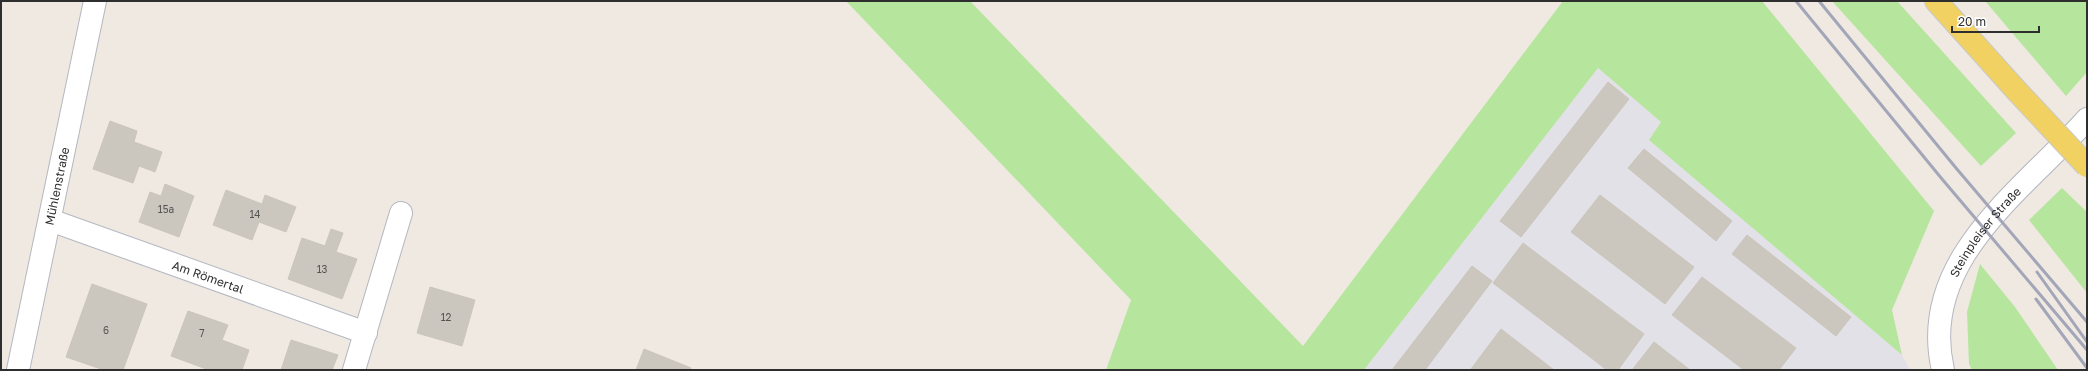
<svg xmlns="http://www.w3.org/2000/svg" width="2088" height="371" font-family="'Golos Text',sans-serif">
<style>
.industrial{fill:#e3e1e8}
.green{fill:#b6e59e}
.building{fill:#cbc7bf;stroke:#cbc5ba}
.lines{fill:none;stroke-linecap:round;stroke-linejoin:round}
.minor-casing{stroke:#b4b7c1;stroke-width:24}
.major-casing{stroke:#c9c9c9;stroke-width:24}
.minor{stroke:#fff;stroke-width:22}
.major{stroke:#f2d163;stroke-width:22}
.rail{stroke:#a3a6b8;stroke-width:3}
.major-bridge-casing{stroke:#c9c9c9;stroke-width:24;stroke-linecap:butt}
.major-bridge{stroke:#f2d163;stroke-width:22}
.labels{text-anchor:middle;dominant-baseline:central;stroke-width:3;stroke-linejoin:round;paint-order:stroke}
.number-label{font-size:10px;fill:#555452}
.street-label{font-size:12px;fill:#2e2e2e;stroke:#fff}
</style>
<rect width="100%" height="100%" fill="#efe9e1"/>
<path class="industrial" d="M1598 68 1662 122 1650 140 1902 355 1910 370H1364Z"/>
<g class="green">
<path d="M846 1H970L1303 346 1563 1H1762L1934 211 1892 310 1902 355 1649 140 1661 122 1598 68 1364 370H1106L1131 300Z"/>
<path d="M1832 1H1897L2016 133 1981 166Z"/>
<path d="M1985 1H2087V72L2066 96Z"/>
<path d="M2062 188 2087 212V293L2029 220Z"/>
<path d="M1980 264 2015 307 2058 370H1972L1969 364 1967 312Z"/>
</g>
<g class="building">
<path d="M1608 82 1629 99 1521 237 1500 221Z"/>
<path d="M110 121 137 131 134 142 162 152 155 172 139 166 133 183 93 169Z"/>
<path d="M1644 149 1732 221 1716 241 1628 168Z"/>
<path d="M165 184 194 196 179 237 139 222 150 192 161 196Z"/>
<path d="M226 190 262 204 265 195 296 207 286 232 259 222 252 240 213 225Z"/>
<path d="M1600 195 1694 267 1665 304 1571 232Z"/>
<path d="M331 229 343 233 336 252 357 259 342 299 288 279 302 238 325 246Z"/>
<path d="M1747 235 1851 317 1836 336 1732 254Z"/>
<path d="M1523 243 1644 334 1618 370H1607L1493 283Z"/>
<path d="M1472 266 1492 281 1425 370H1392Z"/>
<path d="M1702 277 1796 348 1779 370H1744L1672 315Z"/>
<path d="M92 284 147 304 123 370H104L66 357Z"/>
<path d="M430 287 475 300 462 346 417 333Z"/>
<path d="M188 311 228 325 222 340 249 350 242 370H209L171 356Z"/>
<path d="M1501 329 1554 370H1472L1471 369Z"/>
<path d="M291 340 338 355 332 370H281Z"/>
<path d="M1654 342 1690 370H1632Z"/>
<path d="M644 349 691 368 690 370H636Z"/>
</g>
<g class="lines">
<defs>
<g id="minor">
<path id="s1" d="M50 220 366 333"/>
<path id="s2" d="M18 370 95 1"/>
<path d="M354 370 401 213"/>
<path id="s3" d="M1943 370C1917 260 2024 190 2087 119"/>
</g>
<path id="major" d="M1936 1 2016 90"/>
</defs>
<use href="#minor" class="minor-casing"/>
<use href="#major" class="major-casing"/>
<use href="#minor" class="minor"/>
<use href="#major" class="major"/>
<g class="rail">
<path d="M1796 1 1942 179 2087 350"/>
<path d="M1819 1 1956 168 2087 322"/>
<path d="M2037 272 2087 342"/>
<path d="M2036 299 2087 368"/>
</g>
<defs>
<path id="major-bridge" d="M2016 90 2087 166"/>
</defs>
<use href="#major-bridge" class="major-bridge-casing"/>
<use href="#major-bridge" class="major-bridge"/>
</g>
<g class="labels">
<g class="number-label">
<text x="166" y="209">15a</text>
<text x="255" y="214">14</text>
<text x="322" y="269">13</text>
<text x="446" y="317">12</text>
<text x="106" y="330">6</text>
<text x="202" y="333">7</text>
</g>
<g class="street-label">
<text stroke="none"><textPath href="#s2" startOffset="188">Mühlenstraße</textPath></text>
<text stroke="none"><textPath href="#s3" startOffset="151">Steinpleiser Straße</textPath></text>
<text stroke="none"><textPath href="#s1" startOffset="168">Am Römertal</textPath></text>
</g>
</g>
<rect width="2088" height="371" fill="none" stroke="#2e2e2e" stroke-width="4"/>
<path d="M1952 26v6h87v-6" fill="none" stroke="#2e2e2e" stroke-width="2"/>
<text x="1958" y="26" font-size="12" fill="#2e2e2e" stroke="#ffffff" stroke-width="3" paint-order="stroke">20 m</text>
</svg>
